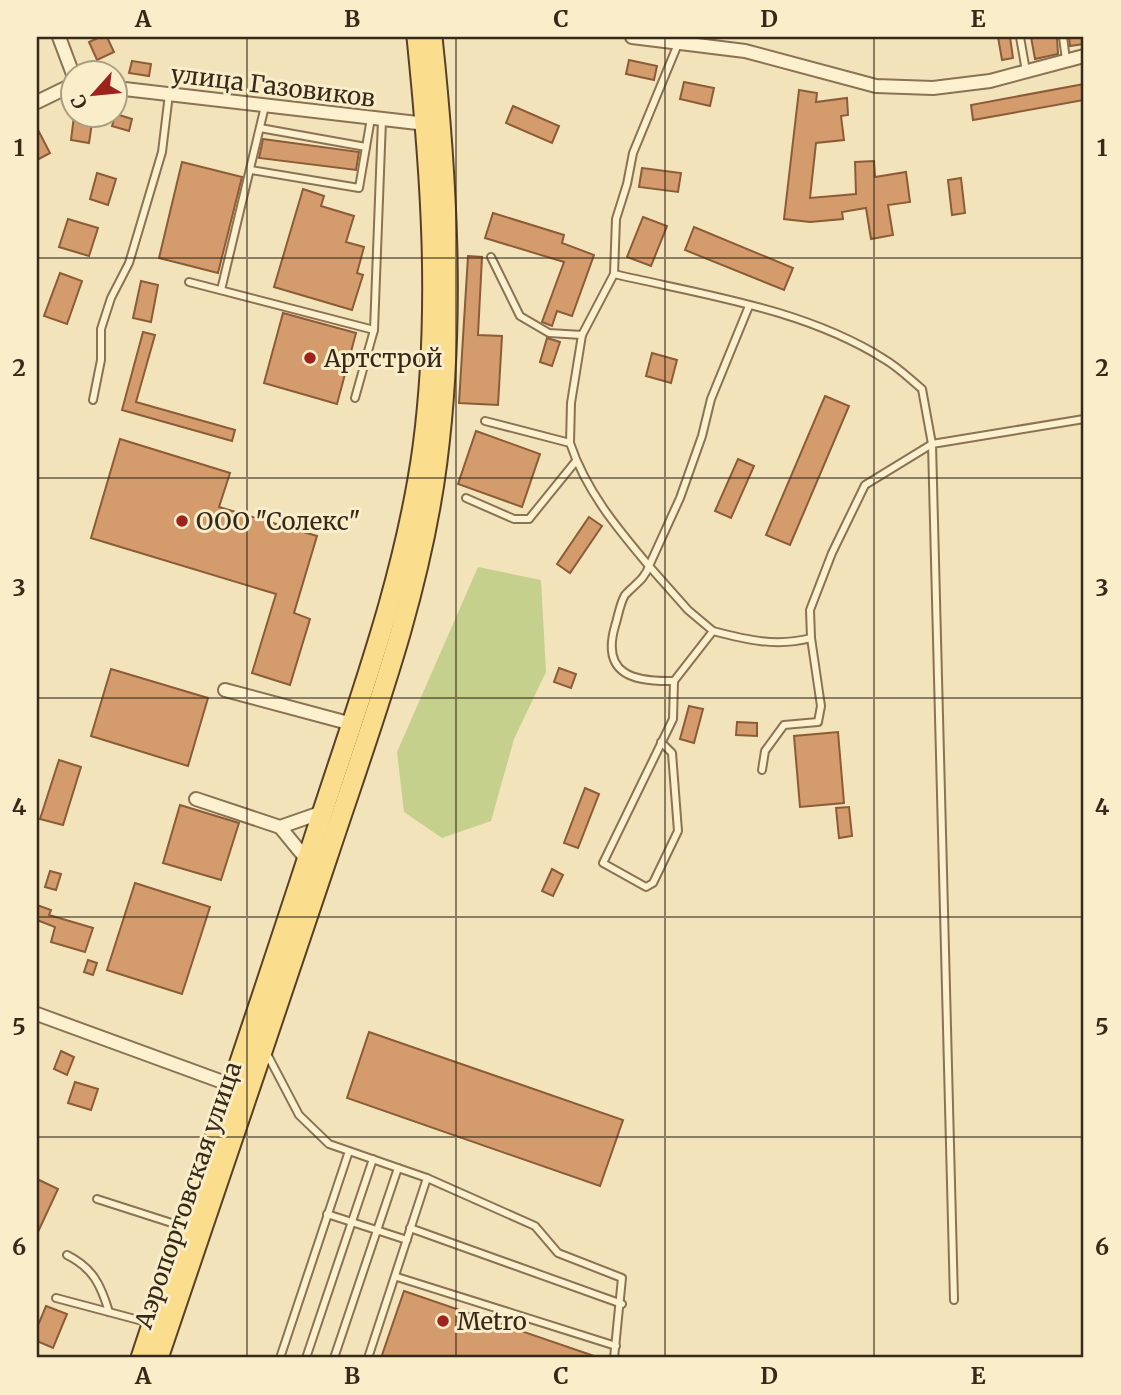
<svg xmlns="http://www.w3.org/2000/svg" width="1121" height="1395" font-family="Merriweather,serif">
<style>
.green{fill:#c6d08d}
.building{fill:#d49c6c;stroke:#8b5c37;stroke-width:2}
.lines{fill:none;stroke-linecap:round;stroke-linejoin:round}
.service-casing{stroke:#8a7253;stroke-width:10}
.minor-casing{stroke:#8a7253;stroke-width:16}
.primary-casing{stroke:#574028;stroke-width:23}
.service{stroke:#fcf0ce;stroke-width:6}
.minor{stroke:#fcf0ce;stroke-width:12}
.primary{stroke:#fadd8d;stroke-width:19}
.grid{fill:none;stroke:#372919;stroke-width:2;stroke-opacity:0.55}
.poi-dot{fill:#9e221d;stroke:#f9edca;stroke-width:2.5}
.labels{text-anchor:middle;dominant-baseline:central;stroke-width:6;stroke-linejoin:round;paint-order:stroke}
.street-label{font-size:24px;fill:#372919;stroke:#f9edca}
.poi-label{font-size:24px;fill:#372919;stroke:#f9edca;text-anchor:start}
.neatline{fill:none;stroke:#372919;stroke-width:2.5}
.grid-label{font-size:23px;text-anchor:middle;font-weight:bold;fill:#372919}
</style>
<rect width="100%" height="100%" fill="#f2e3ba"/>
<path class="green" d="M478 567 541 580 546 672 514 739 491 821 442 838 404 812 397 752Z"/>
<g class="building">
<path d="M100 37H107L114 52 97 60 89 42Z"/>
<path d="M998 37H1010L1013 58 1002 60Z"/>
<path d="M1031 37H1057L1058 54 1035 59Z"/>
<path d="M1069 37H1084V44L1070 46Z"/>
<path d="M629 60 657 66 654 80 626 74Z"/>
<path d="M132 61 151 64 149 76 129 73Z"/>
<path d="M684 82 714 88 710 106 680 99Z"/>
<path d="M1084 84V100L973 120 971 105Z"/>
<path d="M799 90 817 93 816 102 847 98 848 115 841 116 844 140 816 143 810 198 856 194 855 162 874 161 875 177 906 172 910 202 888 205 893 235 871 239 866 208 842 212 843 219 810 222 784 219Z"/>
<path d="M513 106 559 126 552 143 506 123Z"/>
<path d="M116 114 132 119 129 131 112 126Z"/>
<path d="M74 116H93L89 143 71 140Z"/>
<path d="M37 128 50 153 37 160Z"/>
<path d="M263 139 359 152 356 170 259 158Z"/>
<path d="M182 162 242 177 218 273 159 258Z"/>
<path d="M642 168 681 173 678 192 639 187Z"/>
<path d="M97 173 116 179 108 205 90 199Z"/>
<path d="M961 178 965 213 952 215 948 180Z"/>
<path d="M303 189 324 196 321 206 354 216 346 242 364 247 357 273 363 275 352 310 274 287Z"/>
<path d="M493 213 564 235 562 243 594 255 572 316 557 311 552 326 542 322 564 262 485 238Z"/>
<path d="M643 217 667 226 651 266 627 257Z"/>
<path d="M68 219 98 228 89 256 59 247Z"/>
<path d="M694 227 793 268 784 290 685 250Z"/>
<path d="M468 256 482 257 478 335 502 336 498 405 459 403Z"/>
<path d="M60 273 82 281 67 324 44 316Z"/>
<path d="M141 281 158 285 151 322 133 318Z"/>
<path d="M283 313 356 333 337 404 264 383Z"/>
<path d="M143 332 155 335 136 402 235 430 232 441 122 410Z"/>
<path d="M547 338 560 342 552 366 540 362Z"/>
<path d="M652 353 677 360 671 383 646 376Z"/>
<path d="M825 396 849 406 790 545 766 535Z"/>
<path d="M476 431 540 454 522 507 458 484Z"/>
<path d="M120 439 230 473 219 507 317 536 294 613 310 619 290 685 252 673 276 594 91 538Z"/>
<path d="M738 459 754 466 731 518 715 511Z"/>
<path d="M589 517 602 526 570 573 557 564Z"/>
<path d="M559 668 576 674 571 688 554 682Z"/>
<path d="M111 669 208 698 188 766 91 736Z"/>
<path d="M689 706 703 709 694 743 680 739Z"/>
<path d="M737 722 757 723V736L736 735Z"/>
<path d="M838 732 844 803 800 807 794 736Z"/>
<path d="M59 760 81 767 63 825 40 819Z"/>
<path d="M585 788 599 794 578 848 564 843Z"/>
<path d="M180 805 239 823 221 880 163 863Z"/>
<path d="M849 807 852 836 839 838 836 808Z"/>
<path d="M552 869 563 875 553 896 542 891Z"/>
<path d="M50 871 61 874 56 890 45 887Z"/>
<path d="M135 883 210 907 182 994 107 970Z"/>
<path d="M37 905 51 910 49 915 93 928 85 952 51 942 55 927 37 920Z"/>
<path d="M88 960 97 963 93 975 84 972Z"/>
<path d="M369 1032 623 1120 600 1186 347 1098Z"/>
<path d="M61 1051 74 1057 67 1075 54 1069Z"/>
<path d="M75 1082 98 1089 91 1110 68 1103Z"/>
<path d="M37 1179 58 1189 37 1234Z"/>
<path d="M404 1291 597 1357 596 1358H381Z"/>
<path d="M46 1306 67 1314 53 1348 37 1341V1322L39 1323Z"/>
</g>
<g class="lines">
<defs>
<g id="service">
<path d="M1020 37 1026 71"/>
<path d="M1063 37 1066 60"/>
<path d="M260 128 366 147"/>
<path d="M251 170 359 188 371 118"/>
<path d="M491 257 520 316 549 333 582 335 614 274C704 295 805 309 884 359 898 367 910 379 922 389L932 444 865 485 832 553 810 610 811 638"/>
<path d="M614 274 616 219 627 184 633 153 678 44"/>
<path d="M189 282 374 330"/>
<path d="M221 290 265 106"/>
<path d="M355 398 374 330 382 120"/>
<path d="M93 400 101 360V329L111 298 129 263 162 152 169 94"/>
<path d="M485 421 570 443C586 491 617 528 649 566 645 579 634 585 625 595 620 603 618 617 615 626 601 675 634 682 674 681L713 631C747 640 776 647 811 638L821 706 818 722 784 725 765 751 762 770"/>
<path d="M570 443 571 403 582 335"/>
<path d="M466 498 514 519H529L576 461"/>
<path d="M713 631 688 610 649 566 680 498 702 436 711 399 749 306"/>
<path d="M661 742 672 753 678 831 653 883 646 887 603 863 673 719 674 681"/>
<path d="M266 1052 299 1115 329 1144 398 1168 334 1358"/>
<path d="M427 1178 535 1226 558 1253 622 1278 614 1358"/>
<path d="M97 1199 181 1226"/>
<path d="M327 1214 407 1240"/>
<path d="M410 1228 622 1304"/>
<path d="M67 1255C93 1268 101 1285 109 1312"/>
<path d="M397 1277 616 1346"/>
<path d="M56 1298 150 1323"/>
<path d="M954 1300 932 444 1084 419"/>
<path d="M280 1358 348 1154"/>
<path d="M306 1358 373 1159"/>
<path d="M368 1358 427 1178 398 1168"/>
</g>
<g id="minor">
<path d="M59 37 74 77"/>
<path d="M632 37 745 51 876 86 933 88 990 81 1084 56"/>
<path d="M116 88 426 124"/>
<path d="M37 102 74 84"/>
<path d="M225 690 352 724"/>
<path d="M196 799 280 827 323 812"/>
<path d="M280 827 307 860"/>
<path d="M37 1014 231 1085"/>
</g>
<g id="primary">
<path d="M141 1358C201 1176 264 994 323 811 362 692 406 572 423 447 441 310 431 174 417 37"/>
<path d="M158 1358C215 1191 271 1025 327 858 370 728 420 597 437 461 455 320 447 178 432 37"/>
</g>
</defs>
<use href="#service" class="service-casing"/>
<use href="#minor" class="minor-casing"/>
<use href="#primary" class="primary-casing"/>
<use href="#service" class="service"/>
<use href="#minor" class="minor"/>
<use href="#primary" class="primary"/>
</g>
<path class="grid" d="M247 37V1358M456 37V1358M665 37V1358M874 37V1358M37 258H1084M37 478H1084M37 698H1084M37 917H1084M37 1137H1084"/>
<g class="poi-dot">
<circle cx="310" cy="358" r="7"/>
<circle cx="182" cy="521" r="7"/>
<circle cx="443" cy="1321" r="7"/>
</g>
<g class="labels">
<g class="street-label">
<text transform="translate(273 86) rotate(7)">улица Газовиков</text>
<text transform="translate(188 1195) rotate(-71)">Аэропортовская улица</text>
</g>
<g class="poi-label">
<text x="324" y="358">Артстрой</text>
<text x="196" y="521">ООО "Солекс"</text>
<text x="457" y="1321">Metro</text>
</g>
</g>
<rect width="1121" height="1395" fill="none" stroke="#f9edca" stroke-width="77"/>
<g transform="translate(94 94) rotate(243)"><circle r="33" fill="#f9edca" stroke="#ab9f83" stroke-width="2"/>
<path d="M0-5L12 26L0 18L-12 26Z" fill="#9e221d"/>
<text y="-10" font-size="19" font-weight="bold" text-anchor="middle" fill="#372919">С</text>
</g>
<rect x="38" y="38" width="1044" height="1318" class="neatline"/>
<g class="grid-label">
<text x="143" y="27">A</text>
<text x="352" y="27">B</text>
<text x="561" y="27">C</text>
<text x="769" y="27">D</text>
<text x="978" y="27">E</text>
<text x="19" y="156">1</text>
<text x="1102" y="156">1</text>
<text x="19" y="376">2</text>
<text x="1102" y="376">2</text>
<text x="19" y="596">3</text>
<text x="1102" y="596">3</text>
<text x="19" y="815">4</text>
<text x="1102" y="815">4</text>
<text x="19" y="1035">5</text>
<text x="1102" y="1035">5</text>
<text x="19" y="1255">6</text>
<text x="1102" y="1255">6</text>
<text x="143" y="1384">A</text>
<text x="352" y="1384">B</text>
<text x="561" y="1384">C</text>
<text x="769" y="1384">D</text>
<text x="978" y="1384">E</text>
</g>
</svg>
